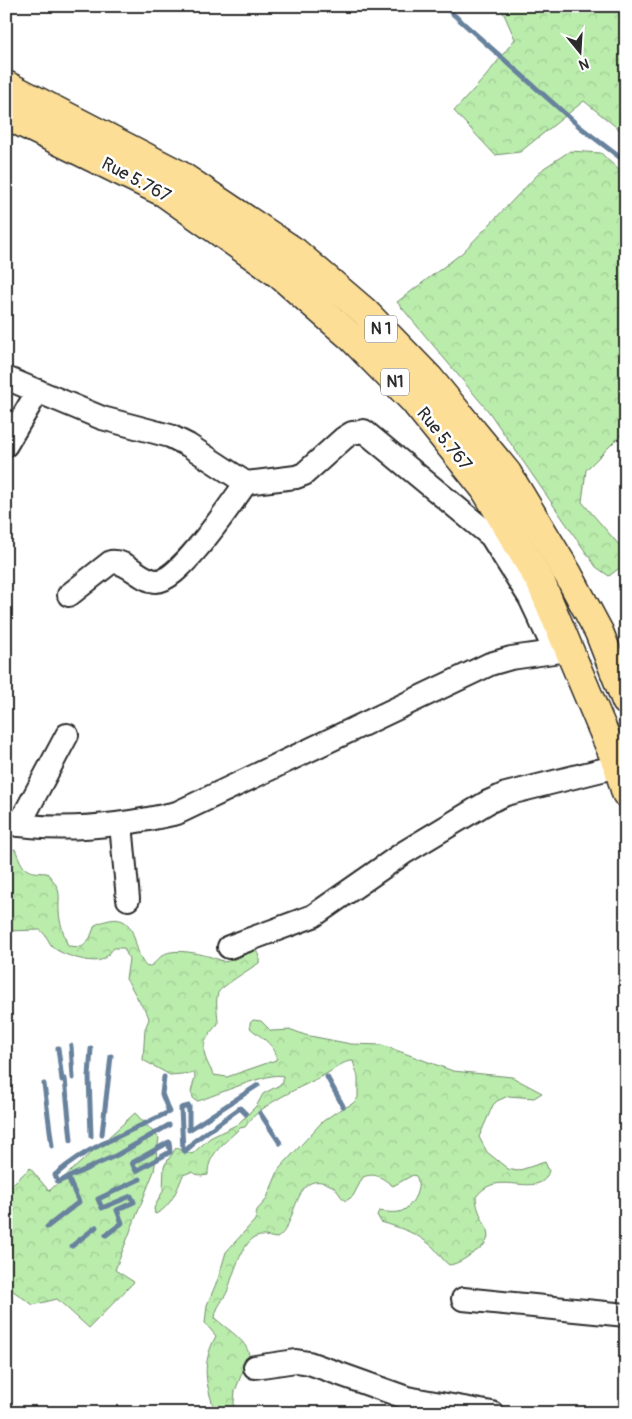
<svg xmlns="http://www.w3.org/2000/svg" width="632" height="1419" font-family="Pangolin,sans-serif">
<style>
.forest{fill:url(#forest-crowns);stroke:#728c6c}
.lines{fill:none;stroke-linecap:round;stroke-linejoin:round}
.stream{stroke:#67829d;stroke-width:5}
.minor-casing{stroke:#2b2b2b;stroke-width:26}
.highway-casing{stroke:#2b2b2b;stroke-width:31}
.minor{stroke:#fff;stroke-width:22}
.highway{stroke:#fdde96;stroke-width:28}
.labels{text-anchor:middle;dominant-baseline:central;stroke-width:5;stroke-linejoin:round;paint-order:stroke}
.shield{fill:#fff;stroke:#6b6b6b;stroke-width:1}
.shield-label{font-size:16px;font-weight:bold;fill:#2b2b2b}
.street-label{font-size:18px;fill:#2b2b2b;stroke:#fff}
</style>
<defs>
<pattern id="forest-crowns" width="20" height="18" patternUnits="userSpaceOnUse" patternTransform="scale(1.25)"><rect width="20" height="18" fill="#baecac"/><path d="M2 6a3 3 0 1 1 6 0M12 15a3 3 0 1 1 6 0" fill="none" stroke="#a0cb94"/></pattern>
</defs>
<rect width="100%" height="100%" fill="#fff"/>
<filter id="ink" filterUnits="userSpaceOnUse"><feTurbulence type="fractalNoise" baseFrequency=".02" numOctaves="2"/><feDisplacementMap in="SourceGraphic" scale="10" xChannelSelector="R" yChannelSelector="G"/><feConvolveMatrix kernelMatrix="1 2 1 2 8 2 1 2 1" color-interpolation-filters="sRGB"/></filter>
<g filter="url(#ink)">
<g class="forest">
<path d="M498 6H621L626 15V135L584 101 520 152 495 155 454 111 486 76 515 39 503 12Z"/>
<path d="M570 151 601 153 626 177V430L586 470 582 502 626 553V563L609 576 596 567 489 412 397 302 462 253 544 168Z"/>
<path d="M15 849C24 870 23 872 47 873 66 894 56 896 60 920 62 929 65 938 68 946L82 947 90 938 95 925C143 903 129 952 147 967 155 965 157 959 163 955 175 946 212 956 225 962L241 957 250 945C257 950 260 955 259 963 253 967 219 988 218 993 215 1001 218 1015 218 1024 199 1043 201 1053 214 1075L227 1077 276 1060C279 1047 259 1036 250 1028V1023L253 1020 261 1021 271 1031 292 1030 305 1035 351 1044 382 1045 453 1071 512 1077 542 1093 534 1098 508 1096 497 1101 493 1105 479 1137 487 1152 508 1169 517 1171 545 1162 549 1171C547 1176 545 1181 539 1183 520 1190 494 1172 476 1197 477 1224 504 1236 473 1253 466 1258 458 1264 449 1265 442 1260 439 1253 433 1247 417 1233 401 1228 381 1222L377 1215 379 1211C385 1212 393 1213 399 1212 412 1209 423 1187 416 1176L413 1175 393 1186C382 1178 376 1172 363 1177L353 1196 346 1201C339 1197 338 1188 330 1185 293 1167 298 1226 277 1238 269 1237 261 1234 254 1238 242 1244 232 1277 228 1290 224 1300 216 1306 215 1318 226 1329 247 1340 249 1355L235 1391 233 1413H216C205 1384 201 1364 216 1336L205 1323 207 1305 218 1279 226 1252 255 1220 257 1210 266 1200 279 1169 322 1122 336 1112 352 1104 358 1098V1077L353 1061C342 1061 336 1069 326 1074 301 1088 260 1103 245 1127L240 1128C226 1142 207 1154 208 1175L201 1176 191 1172 183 1175C178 1188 170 1209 155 1214L154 1208 163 1191 164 1166 176 1148 192 1154 210 1138 238 1124 257 1105 263 1094 283 1083V1076C270 1071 214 1096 198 1101L194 1100 191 1092 195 1077 194 1073 170 1075 143 1060 145 1029 149 1019C147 1010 142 1008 139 1001 134 993 132 987 126 979L129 959 124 948H114C111 951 107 957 103 959 94 965 62 955 54 948 48 943 48 936 40 930L6 931V851Z"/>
<path d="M135 1113 159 1138 154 1171 115 1270 134 1282 89 1328 57 1299 33 1305 6 1286V1190L30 1168 49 1191Z"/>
</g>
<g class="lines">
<g class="stream">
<path d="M444 6 580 127 626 162"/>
<path d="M71 1046 73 1078"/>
<path d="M58 1048 62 1080"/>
<path d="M91 1049 89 1076 91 1136"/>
<path d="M327 1077 343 1106"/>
<path d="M65 1079 71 1140"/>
<path d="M44 1084 52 1146"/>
<path d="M260 1113 280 1143"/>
<path d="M102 1134 111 1056"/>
<path d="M169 1142 170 1152 136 1171 132 1163Z"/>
<path d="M102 1144C85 1152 70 1162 55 1175L58 1182 117 1155 169 1125"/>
<path d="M102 1144 169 1112 162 1094 164 1077"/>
<path d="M183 1150 181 1108 189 1106V1130L258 1085"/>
<path d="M185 1151 193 1144V1142L240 1108 246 1114"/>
<path d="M47 1227 79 1202 68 1178"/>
<path d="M106 1235 122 1223 117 1210 134 1202 131 1196 102 1208 98 1199 140 1179"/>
<path d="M72 1246 96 1227"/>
</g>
<defs>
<g id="minor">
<path d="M6 378 102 418 170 436 188 445 246 483 296 477 304 474 344 438 352 433 364 431 491 536 530 598 555 651"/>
<path d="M6 445 38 391"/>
<path d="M69 595 111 562C128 560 139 580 156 581 179 582 232 502 246 483"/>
<path d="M6 823C63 833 121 826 177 813L490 664 511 658 568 650"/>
<path d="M121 824 128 899"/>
<path d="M19 825 67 735"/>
<path d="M229 947 313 916 405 852 488 802 506 794 618 766"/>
<path d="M463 1299 626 1315"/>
<path d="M255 1367 296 1361 309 1363 407 1398 492 1413"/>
</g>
<g id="highway">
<path d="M6 85 178 174 295 252 365 312 429 378 507 473 568 574 599 632 626 701"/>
<path d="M6 115 165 193 279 274 350 336 414 401 485 489 541 583 618 766 626 793"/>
</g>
</defs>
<use href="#minor" class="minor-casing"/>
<use href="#highway" class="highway-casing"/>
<use href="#minor" class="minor"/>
<use href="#highway" class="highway"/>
</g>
</g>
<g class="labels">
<g class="shield">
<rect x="365" y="315.5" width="32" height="27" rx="4"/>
<rect x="381" y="368.5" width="28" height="27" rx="4"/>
</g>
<g class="shield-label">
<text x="381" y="329">N 1</text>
<text x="395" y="382">N1</text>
</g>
<g class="street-label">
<text transform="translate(136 180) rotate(28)">Rue 5.767</text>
<text transform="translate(444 439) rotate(51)">Rue 5.767</text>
</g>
</g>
<rect width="632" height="1419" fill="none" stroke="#fff" stroke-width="25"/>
<rect x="12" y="12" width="607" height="1394" fill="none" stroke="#2b2b2b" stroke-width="2" filter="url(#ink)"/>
<g transform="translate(580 52) rotate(162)" stroke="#ffffff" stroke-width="4" paint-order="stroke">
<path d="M0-4L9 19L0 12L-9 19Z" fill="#2b2b2b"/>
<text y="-8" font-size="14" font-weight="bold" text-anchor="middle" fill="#2b2b2b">N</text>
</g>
</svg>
